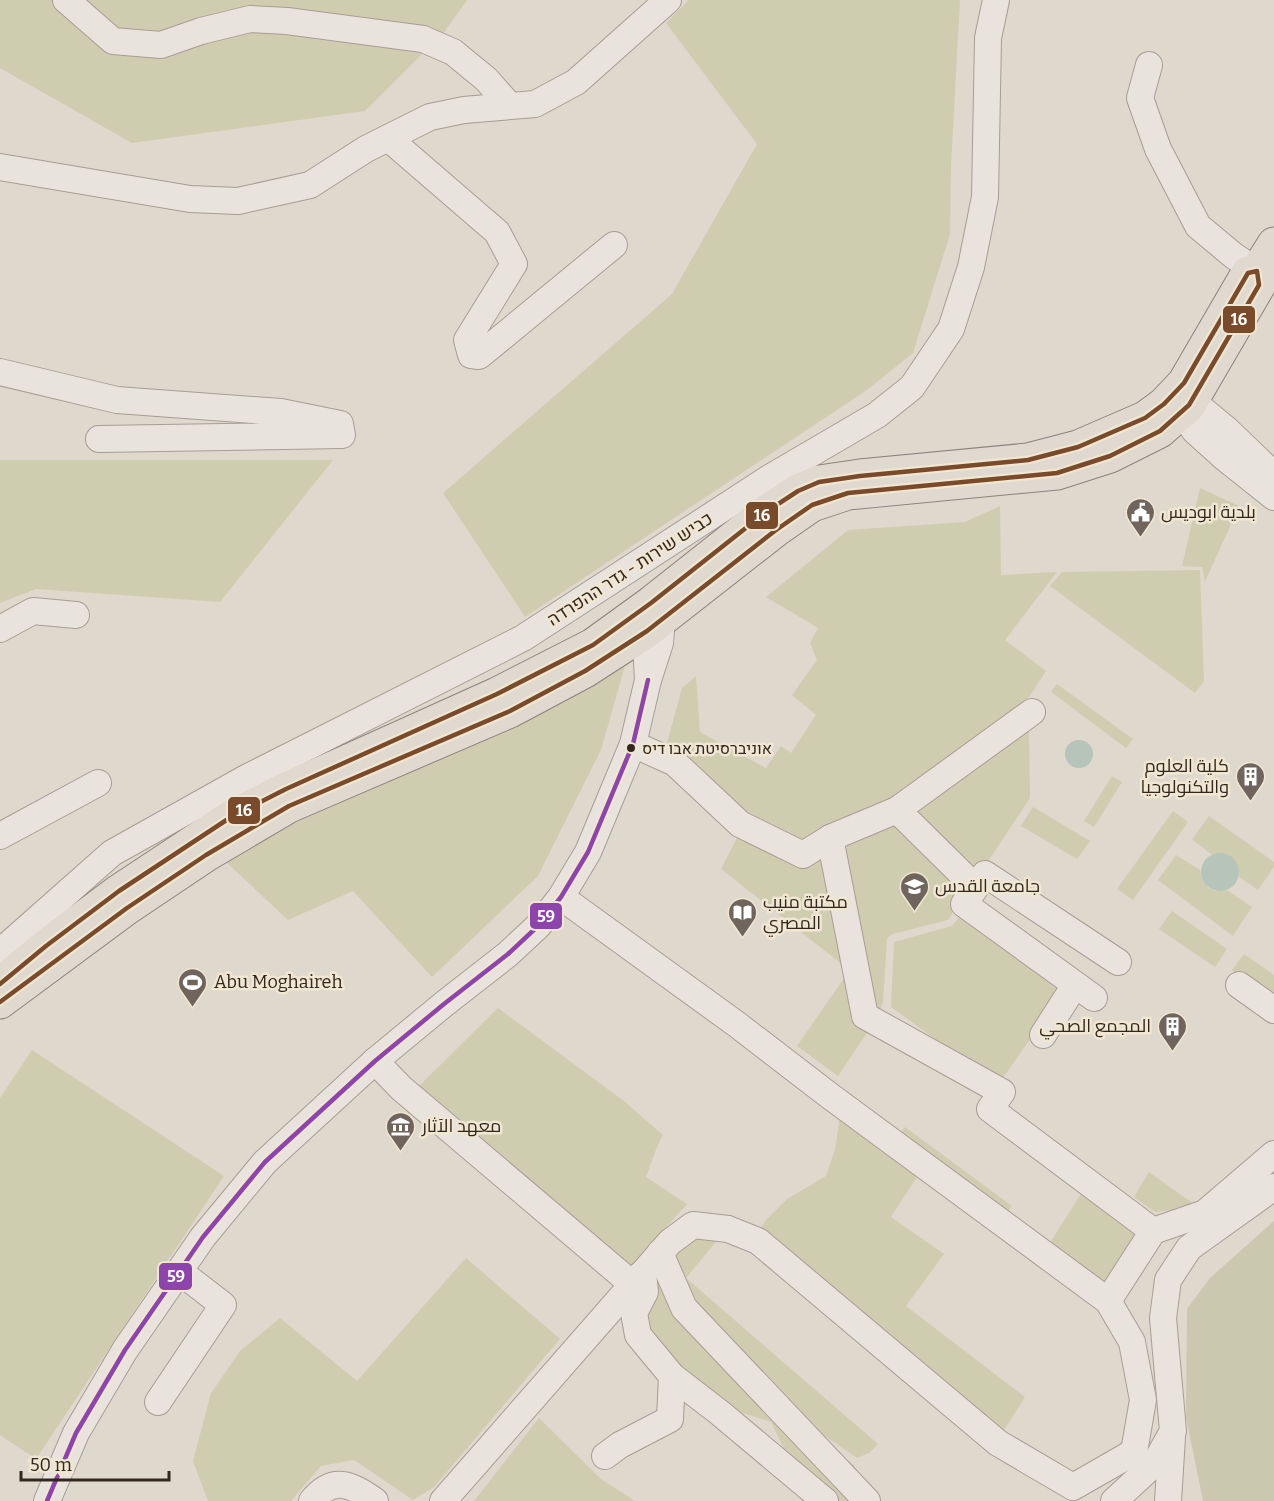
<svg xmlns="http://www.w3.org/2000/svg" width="1274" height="1501" font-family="Bitter,Cairo,Heebo,serif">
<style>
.green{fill:#cfcdb0}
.cemetery{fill:#cac8af}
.water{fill:#b6c4ba}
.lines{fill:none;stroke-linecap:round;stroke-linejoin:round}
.minor-casing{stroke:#a59e95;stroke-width:28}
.major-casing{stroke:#8a837c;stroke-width:35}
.minor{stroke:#e8e4dd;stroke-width:26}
.major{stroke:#dfd9cf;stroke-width:33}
.bus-1-casing{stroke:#f0e6d2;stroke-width:9}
.bus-2-casing{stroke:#f0e6d2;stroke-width:9}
.bus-1{stroke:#8e44ad;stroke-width:4.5}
.bus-2{stroke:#7a4b2a;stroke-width:4.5}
.bus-dot{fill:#32271f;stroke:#f0e6d2;stroke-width:2}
.labels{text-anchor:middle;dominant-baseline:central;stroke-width:5;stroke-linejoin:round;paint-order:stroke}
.bus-label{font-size:16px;fill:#32271f;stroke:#f0e6d2;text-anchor:start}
.poi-label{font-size:18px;fill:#32271f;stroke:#f0e6d2;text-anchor:start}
.street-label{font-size:18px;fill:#32271f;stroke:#f0e6d2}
.line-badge{stroke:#f0e6d2;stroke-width:2}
.badge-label{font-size:16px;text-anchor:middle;font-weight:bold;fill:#fff}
</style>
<rect width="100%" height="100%" fill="#dfd8cc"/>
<g class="green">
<path d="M0 0H467L445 31 365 111 132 143 0 68Z"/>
<path d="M689 0H960L951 166 950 234 913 353 867 390 525 617 443 493 672 294 757 144 666 23Z"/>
<path d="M0 460H333L220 602 36 589 0 603Z"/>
<path d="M1200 488 1239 506 1205 582 1202 567 1182 566Z"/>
<path d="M1000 506 1001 575 1057 572 1005 640 1046 671 1021 710 889 804 802 844 744 816 679 758 667 743 682 688 696 676 700 732 766 768 781 746 791 753 816 715 792 695 817 660 810 643 818 628 766 597 848 530 965 522Z"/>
<path d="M1200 570 1204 681 1195 693 1050 586 1062 572Z"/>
<path d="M629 652 601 750 538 876 432 977 353 891 288 920 224 860 406 756Z"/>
<path d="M1057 684 1133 739 1126 748 1051 692Z"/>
<path d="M1029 723 1030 798 975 881 907 814Z"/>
<path d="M1112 776 1122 782 1094 827 1084 821Z"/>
<path d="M1033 807 1090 841 1077 859 1021 826Z"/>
<path d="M1173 811 1188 822 1133 900 1117 889Z"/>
<path d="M896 816 969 888 948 920 893 934 887 938 883 1002 877 1018 834 840Z"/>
<path d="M1209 816 1274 862V867L1258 890 1239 877C1241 861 1226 851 1212 855L1192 839Z"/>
<path d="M741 830 827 845 848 969 721 869Z"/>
<path d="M1176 855 1200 870 1201 875 1208 888 1214 891 1227 890 1252 907 1233 936 1158 880Z"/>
<path d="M965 910 1067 986 998 1085 891 1007 894 942 952 926Z"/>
<path d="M1172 911 1227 949 1215 967 1159 929Z"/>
<path d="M1244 954 1274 975V1000L1232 970Z"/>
<path d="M849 971 871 1027 838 1076 797 1046Z"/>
<path d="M498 1008 624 1101 663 1135C655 1149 652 1162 646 1177L687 1204 629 1269 415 1090Z"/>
<path d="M32 1050 224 1176 36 1459 0 1435V1098Z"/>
<path d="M841 1110 922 1169 891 1217 944 1254 906 1306 1025 1397 1002 1433 757 1234 766 1220 787 1199 826 1176 835 1149Z"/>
<path d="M905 1127 1012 1206 1003 1218 896 1139Z"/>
<path d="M1149 1172 1198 1207 1155 1212 1134 1197Z"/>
<path d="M1084 1189 1144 1232 1106 1288 1048 1246Z"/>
<path d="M694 1228 724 1232 686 1278 878 1444 869 1453 857 1458 787 1410 687 1306 672 1245Z"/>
<path d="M466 1258 560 1339 434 1487 413 1500 354 1460 321 1466 291 1501H208L193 1461 211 1393 240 1351 280 1318 357 1381Z"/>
<path d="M659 1259 782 1419 854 1465 870 1501H833L794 1470 771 1422 729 1409 641 1333Z"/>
<path d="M539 1418 601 1479 635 1501H474Z"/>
</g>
<path class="cemetery" d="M1274 1221V1501H1203L1186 1417 1187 1309 1210 1278Z"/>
<g class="water">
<circle cx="1079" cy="754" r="14"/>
<circle cx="1220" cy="872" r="19"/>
</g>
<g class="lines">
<defs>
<g id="minor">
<path d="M66 0 113 41 161 45 201 31 250 19 287 21 423 39 453 52 486 79 510 106"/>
<path d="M1149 65 1140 98 1158 149 1198 226 1234 256 1257 271"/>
<path d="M388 138 497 232 514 264 467 340 471 355 479 356 614 245"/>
<path d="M0 167 190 199 238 201 310 185 366 149 430 117 464 110 535 104 576 82 668 0"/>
<path d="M0 372 117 400 281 412 340 424 342 435 99 439"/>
<path d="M1172 396 1194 430 1225 458 1274 497"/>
<path d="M1175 397 1192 401 1226 429 1274 475"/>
<path d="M651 603 662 618 660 643 648 680 646 643Z"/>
<path d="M0 629 33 611 76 615"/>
<path d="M633 744 675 763 740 824 803 855 830 838 897 810 1032 712"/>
<path d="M897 810 975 887"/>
<path d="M0 836 98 783"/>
<path d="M830 838 865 1016 1002 1092 990 1109 1153 1231 1205 1213 1274 1154"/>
<path d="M0 952 112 853 246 778 523 638 771 477 877 415 912 387 951 329 971 267 985 197 988 38 996 0"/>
<path d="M1239 985 1274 1010"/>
<path d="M1094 998 964 904 985 874 1118 962"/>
<path d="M1043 1035 1075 985"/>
<path d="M375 1061 401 1088 631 1283 643 1273 670 1242 693 1225 728 1229 758 1241 998 1443 1073 1487 1134 1452 1143 1400 1132 1342 1108 1301 830 1096 735 1023 561 897"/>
<path d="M660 1253 684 1308 867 1501"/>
<path d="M1108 1301 1153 1231"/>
<path d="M672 1376 720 1413 825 1501"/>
<path d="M158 1402 223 1305 179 1271"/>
<path d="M605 1456 620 1445 670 1419 672 1376 638 1335 634 1313 645 1292 643 1273"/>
<path d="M47 1501 76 1433 125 1350 203 1237 265 1162 375 1061 444 1004 508 954 538 926 561 897 588 852 633 744 648 680"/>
<path d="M312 1501C333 1475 351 1484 375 1501"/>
<path d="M443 1501 625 1293 631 1283"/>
<path d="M1114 1501 1155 1463 1173 1431 1163 1318 1168 1280 1189 1248 1274 1187"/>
<path d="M1168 1501 1172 1437"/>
</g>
<g id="major">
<path d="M1257 271 1274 244"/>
<path d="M0 984 46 946 119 891 231 817 286 789 497 694 593 645 651 603 766 512 798 491 819 482 860 476 1028 460 1078 447 1145 418 1164 404 1184 383 1248 273 1257 271 1259 285 1189 405 1160 431 1110 456 1057 473 848 493 812 505 776 530 647 631 585 671 510 711 289 806 206 855 127 908 0 1002"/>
</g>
</defs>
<use href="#minor" class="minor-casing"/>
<use href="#major" class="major-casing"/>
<use href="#minor" class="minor"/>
<use href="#major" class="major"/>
<defs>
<path id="bus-1" d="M47 1501 76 1433 125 1350 203 1237 265 1162 375 1061 444 1004 508 954 538 926 561 897 588 852 633 744 648 680"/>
<path id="bus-2" d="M0 984 46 946 119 891 231 817 286 789 497 694 593 645 651 603 766 512 798 491 819 482 860 476 1028 460 1078 447 1145 418 1164 404 1184 383 1248 273 1257 271 1259 285 1189 405 1160 431 1110 456 1057 473 848 493 812 505 776 530 647 631 585 671 510 711 289 806 206 855 127 908 0 1002"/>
</defs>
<use href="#bus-1" class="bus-1-casing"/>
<use href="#bus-2" class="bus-2-casing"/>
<use href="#bus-1" class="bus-1"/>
<use href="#bus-2" class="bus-2"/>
</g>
<defs>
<symbol id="civic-pin" viewBox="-11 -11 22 30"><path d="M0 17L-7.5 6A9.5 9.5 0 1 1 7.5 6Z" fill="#6f655c" stroke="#f0e6d2"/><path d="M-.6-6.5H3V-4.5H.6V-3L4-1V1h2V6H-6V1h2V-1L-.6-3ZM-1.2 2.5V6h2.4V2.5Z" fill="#fff"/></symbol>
<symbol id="building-pin" viewBox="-11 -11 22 30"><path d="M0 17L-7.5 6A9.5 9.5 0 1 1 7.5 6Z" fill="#6f655c" stroke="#f0e6d2"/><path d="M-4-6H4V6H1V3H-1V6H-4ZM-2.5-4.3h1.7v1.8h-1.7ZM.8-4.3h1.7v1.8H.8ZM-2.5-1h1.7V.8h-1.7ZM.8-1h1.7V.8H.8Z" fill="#fff"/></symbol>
<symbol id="university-pin" viewBox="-11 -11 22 30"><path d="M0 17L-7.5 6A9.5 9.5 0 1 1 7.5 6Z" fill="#6f655c" stroke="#f0e6d2"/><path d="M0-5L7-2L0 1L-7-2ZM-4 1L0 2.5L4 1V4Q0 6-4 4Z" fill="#fff"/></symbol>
<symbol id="library-pin" viewBox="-11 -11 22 30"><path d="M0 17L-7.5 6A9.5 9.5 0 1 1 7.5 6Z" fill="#6f655c" stroke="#f0e6d2"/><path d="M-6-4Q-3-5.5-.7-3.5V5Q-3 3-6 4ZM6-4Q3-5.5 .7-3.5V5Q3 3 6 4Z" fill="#fff"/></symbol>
<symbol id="stadium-pin" viewBox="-11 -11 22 30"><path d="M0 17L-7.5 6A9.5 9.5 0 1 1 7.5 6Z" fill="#6f655c" stroke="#f0e6d2"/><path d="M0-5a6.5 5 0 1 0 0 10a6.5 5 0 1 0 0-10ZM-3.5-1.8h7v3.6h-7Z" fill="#fff"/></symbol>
<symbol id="museum-pin" viewBox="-11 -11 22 30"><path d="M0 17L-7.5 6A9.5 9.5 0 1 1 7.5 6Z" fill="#6f655c" stroke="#f0e6d2"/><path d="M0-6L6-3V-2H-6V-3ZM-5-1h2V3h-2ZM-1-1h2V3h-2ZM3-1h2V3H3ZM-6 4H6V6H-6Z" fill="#fff"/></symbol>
</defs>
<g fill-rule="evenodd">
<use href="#civic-pin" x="1124" y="496" width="33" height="45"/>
<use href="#building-pin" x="1234" y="760" width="33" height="45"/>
<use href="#university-pin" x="898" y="870" width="33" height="45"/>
<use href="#library-pin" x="726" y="896" width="33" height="45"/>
<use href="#stadium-pin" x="176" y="966" width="33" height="45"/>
<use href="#building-pin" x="1156" y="1010" width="33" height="45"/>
<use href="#museum-pin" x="384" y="1110" width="33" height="45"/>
</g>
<circle class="bus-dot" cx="631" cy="748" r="5"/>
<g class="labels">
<g class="bus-label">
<text x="642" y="748">אוניברסיטת אבו דיס</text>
</g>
<g class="poi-label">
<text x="1161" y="512">بلدية ابوديس</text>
<text x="1229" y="766" text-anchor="end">كلية العلوم<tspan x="1229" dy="21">والتكنولوجيا</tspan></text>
<text x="935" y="886">جامعة القدس</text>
<text x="763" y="902">مكتبة منيب<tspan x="763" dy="21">المصري</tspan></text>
<text x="214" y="982">Abu Moghaireh</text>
<text x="1151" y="1026" text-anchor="end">المجمع الصحي</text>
<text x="422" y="1126">معهد الآثار</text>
</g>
<g class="street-label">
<text transform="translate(630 569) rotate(-33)">כביש שירות - גדר ההפרדה</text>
</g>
</g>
<g class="line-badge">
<rect x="1222" y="305" width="34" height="29" rx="6" fill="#7a4b2a"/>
<rect x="745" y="501" width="34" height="29" rx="6" fill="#7a4b2a"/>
<rect x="227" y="796" width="34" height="29" rx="6" fill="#7a4b2a"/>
<rect x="529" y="902" width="34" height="28" rx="6" fill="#8e44ad"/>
<rect x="158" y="1262" width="35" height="29" rx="6" fill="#8e44ad"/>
</g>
<g class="badge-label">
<text x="1239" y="325">16</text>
<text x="762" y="521">16</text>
<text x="244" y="816">16</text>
<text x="546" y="922">59</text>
<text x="176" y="1282">59</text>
</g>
<path d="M21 1471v9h148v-9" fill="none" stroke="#32271f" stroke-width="3"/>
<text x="30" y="1471" font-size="18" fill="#32271f" stroke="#f0e6d2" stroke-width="4.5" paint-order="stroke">50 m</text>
</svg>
